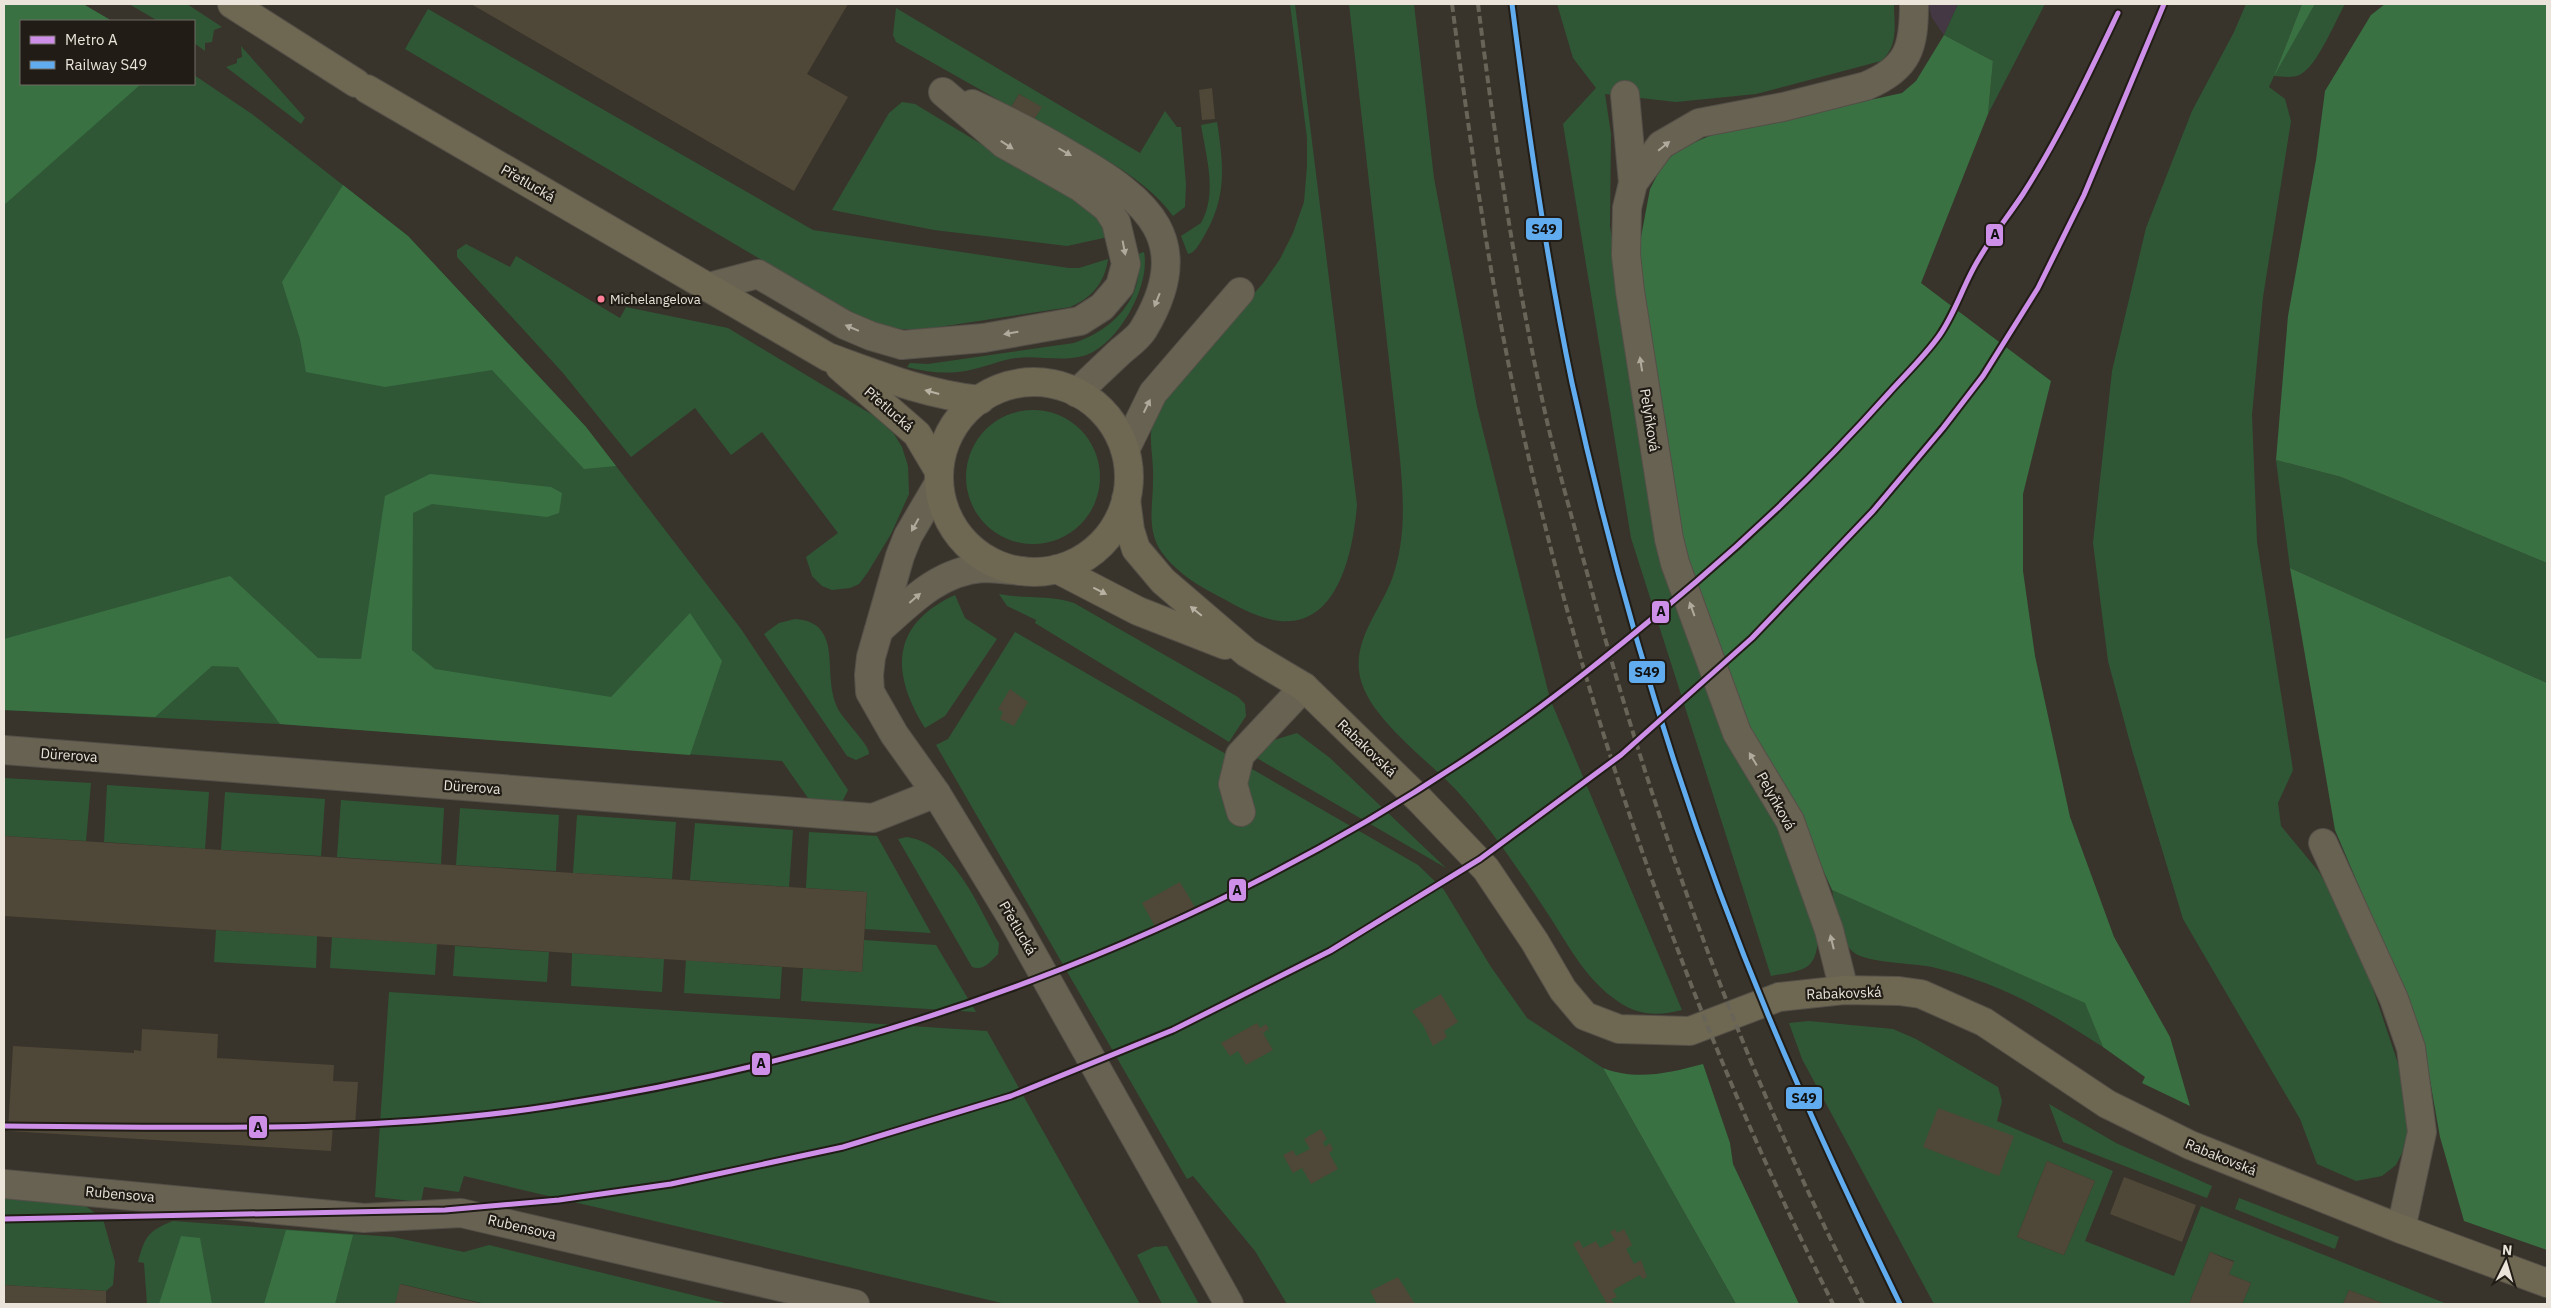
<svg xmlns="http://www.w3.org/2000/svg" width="2551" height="1308" font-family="'IBM Plex Sans',sans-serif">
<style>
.industrial{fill:#443844}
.green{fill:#2f5735;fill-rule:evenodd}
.forest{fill:#397142}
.building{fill:#4f4737}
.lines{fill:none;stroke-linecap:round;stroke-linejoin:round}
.minor-casing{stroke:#544f48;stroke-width:30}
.major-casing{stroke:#544f48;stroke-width:30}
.minor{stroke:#686252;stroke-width:28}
.major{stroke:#6e6852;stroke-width:28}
.rail{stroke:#686458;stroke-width:4;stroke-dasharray:8 4;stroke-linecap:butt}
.rail-1-casing{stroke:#211d16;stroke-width:9}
.rail-1{stroke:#60acee;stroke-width:5}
.metro-1-casing{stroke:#211d16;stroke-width:9}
.metro-1{stroke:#ce8fe9;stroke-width:5}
.oneway{fill:#b0aa9d}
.oneway2{fill:#b8b2a4}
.bus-dot{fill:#ff8098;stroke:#211d16;stroke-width:2}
.labels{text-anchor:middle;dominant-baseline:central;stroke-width:4.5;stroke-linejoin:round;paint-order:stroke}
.bus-label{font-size:13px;fill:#eae4da;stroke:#211d16;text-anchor:start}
.street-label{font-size:14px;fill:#eae4da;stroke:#211d16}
.line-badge{stroke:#211d16;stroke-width:2}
.pale-badge-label{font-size:14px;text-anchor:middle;font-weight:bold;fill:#111}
</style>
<rect width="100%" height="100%" fill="#38342b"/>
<path class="industrial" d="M1928 4H1958L1944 35 1932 18Z"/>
<g class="green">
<path d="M4 4H83L112 21H21V84H194V75L252 114 408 236 586 427 741 629 848 790 841 804 808 798 782 761 280 724 4 710Z"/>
<path d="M129 4H187L222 27 214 30 212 42 205 43V51L194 43V21H158Z"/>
<path d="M1290 4H1295L1357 505C1353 553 1337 636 1269 619 1253 615 1238 607 1224 599 1200 587 1173 571 1159 548 1147 526 1153 505 1153 481 1154 447 1145 439 1158 404L1264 282 1280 259 1293 233 1304 202 1307 166V138Z"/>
<path d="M1349 4H1414L1434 178 1477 407 1550 699 1682 1010C1655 1017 1634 1015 1612 997 1584 976 1567 943 1548 914 1520 872 1492 829 1458 792 1429 760 1364 716 1359 671 1355 635 1384 606 1394 573 1407 532 1403 491 1399 449Z"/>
<path d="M1557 4H1894C1894 25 1899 46 1881 61L1756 94 1676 102 1605 94 1611 134 1610 226 1657 540 1782 826 1818 936C1817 973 1801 970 1771 976L1631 538 1563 124 1596 88 1573 58Z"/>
<path d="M1958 4H2045L1988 114 1993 61 1944 35Z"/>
<path d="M2246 4H2302L2276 71 2315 4H2345C2336 20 2317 66 2301 74 2293 79 2282 76 2274 76L2269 87 2285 99 2291 121 2263 297 2252 415 2257 542 2293 770 2278 803 2281 826 2319 872 2347 921 2370 980 2409 1096V1126L2402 1153 2396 1165 2382 1176 2356 1181 2317 1164 2300 1119 2183 919 2132 750 2108 661 2093 543 2112 371 2146 228 2192 111 2234 32Z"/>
<path d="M896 8 1140 153 1165 111 1177 127H1181L1186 184 1185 207 1173 216C1140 171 1082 148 1034 120L1041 107 1019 94 1011 107 896 42 893 35Z"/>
<path d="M428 9 813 230 1069 268H1079L1108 259C1105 282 1092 298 1070 307L919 330 887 328 853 314 405 49Z"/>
<path d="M241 46 305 118 301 124 226 67 237 63V59L242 57Z"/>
<path d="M902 102 915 104 1084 206 1102 223 1108 237 1067 246 934 230 832 210 889 113Z"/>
<path d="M1217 122C1224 167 1227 198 1203 238 1199 244 1195 253 1188 254L1181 236 1201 223C1218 194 1206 156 1201 125Z"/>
<path d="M466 244 510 267 516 256 620 318 626 307 728 328 876 417 894 434 902 447 908 466 909 494 891 534 868 572 859 584 850 588 832 590 822 586 812 576 806 557 838 533 762 432 731 455 695 408 631 457 563 373 457 257V250Z"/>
<path d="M1144 252C1151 286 1117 347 1083 356 1060 362 1038 355 1015 358 1001 360 988 366 974 369 952 375 929 373 907 367L910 363 928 364 1074 343C1113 330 1145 298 1138 254Z"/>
<circle cx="1033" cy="477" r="67"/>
<path d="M2276 460 2341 477 2547 563V683L2290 568Z"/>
<path d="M999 594C1023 599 1051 595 1074 603L1238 697 1245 704 1246 716 1229 742 1035 623 1036 620 1007 606Z"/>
<path d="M955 595 965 618 997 639 945 716 925 728C891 673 890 625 955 595Z"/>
<path d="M795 619C807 620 818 623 824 635 834 654 826 682 837 707 842 719 871 746 869 754L856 760 847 756 764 634 779 623Z"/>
<path d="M1015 632 1418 865 1444 890 1491 967 1527 1018 1603 1068 1736 1304H1287L1255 1251 1193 1176 1187 1179 936 745 948 739Z"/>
<path d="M1297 733 1330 758 1446 868 1255 757 1274 740Z"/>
<path d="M4 778 91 783 86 841 4 836Z"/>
<path d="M107 785 209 792 205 849 104 842Z"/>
<path d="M225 792 325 799 321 856 221 850Z"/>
<path d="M341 800 444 808 441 864 337 857Z"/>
<path d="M460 808 559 815 556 871 456 865Z"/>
<path d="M577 815 676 822 672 879 573 873Z"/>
<path d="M695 823 793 830 789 887 690 880Z"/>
<path d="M809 832 877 836 931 933 865 929 867 892 806 888Z"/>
<path d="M907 837C955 845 977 905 999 943L998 954C990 962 984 971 972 967L898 839Z"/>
<path d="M1832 890 2086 1003 2103 1047C2044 1009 2001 983 1932 967 1913 963 1863 963 1852 951 1838 937 1836 908 1832 890Z"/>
<path d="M216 930 317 936 316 968 214 962Z"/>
<path d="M332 937 437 944 435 975 330 968Z"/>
<path d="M864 940 936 945 976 1012 801 1001 803 968 862 972Z"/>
<path d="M455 946 549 952 547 982 453 976Z"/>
<path d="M572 953 664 959 662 992 571 986Z"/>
<path d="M686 960 782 967 780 999 684 993Z"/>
<path d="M389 992 987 1031 1140 1304H1006L464 1176 459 1192 424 1187 421 1202 375 1197Z"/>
<path d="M1809 1021 1893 1029 1916 1039 1998 1087 2002 1101 1997 1121 2113 1171 2085 1241 2174 1276 2201 1206 2447 1304H2385L2349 1290 2343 1304H2242L2251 1283 2229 1274 2234 1261 2210 1252 2189 1304H1934L1802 1059 1789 1023ZM2047 1161 2095 1181 2064 1255 2017 1237Z"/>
<path d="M2049 1104 2116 1143 2212 1186 2207 1198 2063 1142Z"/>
<path d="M4 1197 79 1201 103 1219 115 1262 113 1285 106 1291 4 1285Z"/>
<path d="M2239 1198 2339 1237 2335 1249 2235 1209Z"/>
<path d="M173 1221 393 1237 464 1252 489 1245 729 1304H486L401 1284 395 1304H147L144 1263 138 1262C145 1236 148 1231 173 1221Z"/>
<path d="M1167 1246 1168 1248 1199 1304H1162L1137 1255 1154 1247Z"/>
</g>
<g class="forest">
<path d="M4 4H83L112 21H21V84H141L4 205Z"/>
<path d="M2302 4H2315L2274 76Z"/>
<path d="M2385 4H2547V563L2341 477 2276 460 2288 316 2316 160 2325 91 2371 15Z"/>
<path d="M1944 35 1993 61 1988 114 1921 283 2051 381 2023 494V571L2035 656 2070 817 2114 937 2170 1037 2190 1106 2142 1083 2145 1077 2103 1047 2085 1003 1832 890 1795 807 1750 729 1682 549 1638 288 1641 237 1650 189 1662 166 1677 150 1714 134 1902 93 1916 81Z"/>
<path d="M343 185 408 236 586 427 616 466 584 469 492 370 385 387 306 372 300 339 282 282Z"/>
<path d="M430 474 551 487 562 493 559 513 547 517 432 504 413 513 412 650 435 669 611 697 690 613 722 661 690 755 280 724 238 667 212 666 155 717 4 710V639L230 576 318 658 361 659 385 496Z"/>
<path d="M2290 568 2547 683V1250L2464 1221 2440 1137 2425 1052 2393 966 2335 830Z"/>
<path d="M1703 1064 1730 1143 1733 1164 1799 1304H1736L1603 1068C1637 1081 1669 1073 1703 1064Z"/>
<path d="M286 1230 353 1235 335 1304H264Z"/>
<path d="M181 1236 200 1238 212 1304H159Z"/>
</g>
<g class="building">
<path d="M471 4H848L807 74 848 97 794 191Z"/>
<path d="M1212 88 1215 119 1202 120 1199 90Z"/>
<path d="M1019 94 1042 107 1034 120 1011 107Z"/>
<path d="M1010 689 1028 702 1014 726 1000 719 1003 712 998 709Z"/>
<path d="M4 836 867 892 862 972 4 916Z"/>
<path d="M1180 882 1196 909 1157 930 1142 903Z"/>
<path d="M1441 994 1458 1022 1444 1031 1447 1037 1433 1046 1423 1025 1412 1011Z"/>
<path d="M1257 1023 1260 1028 1266 1024 1269 1029 1263 1033 1273 1050 1246 1065 1238 1051 1230 1056 1221 1043Z"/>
<path d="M142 1029 218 1034 217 1058 334 1065 333 1081 358 1082 355 1126 333 1125 331 1151 8 1131 13 1046 134 1053V1050L141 1051Z"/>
<path d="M1938 1108 2014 1136 1999 1176 1923 1147Z"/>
<path d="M1321 1129 1327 1139 1323 1142 1325 1147 1330 1143 1333 1150 1329 1153 1338 1169 1311 1184 1302 1168 1293 1173 1283 1155 1293 1150 1296 1156 1310 1149 1304 1139Z"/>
<path d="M2047 1161 2095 1181 2064 1255 2017 1237Z"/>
<path d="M2124 1177 2196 1205 2182 1242 2110 1214Z"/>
<path d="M1615 1229 1617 1233 1624 1229 1632 1245 1626 1249 1634 1264 1641 1260 1647 1277 1642 1279 1640 1275 1613 1290 1617 1297 1611 1299 1614 1304H1607L1573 1244 1579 1240 1583 1248 1596 1241 1600 1248 1615 1240 1610 1232Z"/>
<path d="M2210 1252 2234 1262 2229 1274 2251 1283 2242 1304H2189Z"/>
<path d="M1398 1277 1415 1304H1377L1370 1291Z"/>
<path d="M400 1284 483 1304H395Z"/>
<path d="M4 1285 106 1291V1304H4Z"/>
<path d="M2349 1290 2385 1304H2343Z"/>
</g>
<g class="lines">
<defs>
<g id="minor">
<path d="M1625 95 1633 183"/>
<path d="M972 104C1007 120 1040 137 1073 157 1148 200 1197 241 1143 330 1138 338 1128 345 1121 351 1106 365 1091 379 1077 393"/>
<path d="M709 287 758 274 845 325 871 336 902 345 984 338 1080 321 1102 307 1120 286 1126 264 1116 222 1107 208 1080 187 1004 144 943 92"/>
<path d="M1125 450 1153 393 1240 292"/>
<path d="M939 483 908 536 900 556 871 657 869 675 870 692 894 734 936 793 1012 918 1229 1304"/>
<path d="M879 630C910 602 939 571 983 568 996 568 1009 570 1022 571"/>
<path d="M4 750 873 818 936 793"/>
<path d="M1241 812 1233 784 1240 755 1304 687"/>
<path d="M2323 843 2394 999 2411 1048 2422 1132 2401 1229"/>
<path d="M1844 990 1829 930 1790 821 1737 733 1675 563 1669 539 1630 291 1626 255 1627 208 1633 183 1661 145 1699 123 1783 107 1866 86C1909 68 1914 47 1914 4"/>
<path d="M4 1184 364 1218 461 1213 855 1304"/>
</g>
<g id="major">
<path d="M232 4 356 83"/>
<path d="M367 89 828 357C878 375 927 395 980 400"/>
<path d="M840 367 917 434 939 471"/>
<circle cx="1034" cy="477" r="95"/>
<path d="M1126 499 1130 530 1136 549 1163 581 1247 653 1304 687 1420 800 1486 869 1535 942 1563 990 1585 1016 1619 1029 1690 1031 1779 997 1844 990 1899 991 1921 994 1984 1022 2107 1104 2190 1145 2401 1229 2547 1283"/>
<path d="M1057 569 1138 611 1225 645"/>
</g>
</defs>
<use href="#minor" class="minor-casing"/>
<use href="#major" class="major-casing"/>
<use href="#minor" class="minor"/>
<use href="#major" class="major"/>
<g class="rail">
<path d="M1452 4C1469 135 1488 266 1515 396 1582 710 1689 1017 1833 1304"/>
<path d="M1478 4C1494 133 1513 262 1540 389 1554 458 1575 527 1593 595 1660 840 1747 1078 1863 1304"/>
</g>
<defs>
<path id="rail-1" d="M1512 4C1528 131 1546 258 1572 383 1622 612 1692 840 1785 1055 1821 1139 1860 1222 1900 1304"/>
</defs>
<use href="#rail-1" class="rail-1-casing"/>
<use href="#rail-1" class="rail-1"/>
<defs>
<g id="metro-1">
<path d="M4 1126C186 1127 371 1134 552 1106 879 1055 1199 939 1475 753 1553 701 1625 642 1697 581 1765 523 1829 460 1888 394 1905 375 1924 357 1939 336 1956 312 1964 282 1980 257 1993 235 2009 215 2023 194 2060 136 2089 74 2118 13"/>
<path d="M4 1219 445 1210 559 1200 671 1184 843 1147 1011 1096 1173 1030 1330 951 1480 859 1621 755 1752 638 1873 511 1943 428 1983 376 2038 288 2084 195 2164 4"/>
</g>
</defs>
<use href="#metro-1" class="metro-1-casing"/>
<use href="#metro-1" class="metro-1"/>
</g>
<defs><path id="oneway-solid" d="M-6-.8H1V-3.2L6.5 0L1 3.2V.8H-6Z" transform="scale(1.25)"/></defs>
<g class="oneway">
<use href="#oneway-solid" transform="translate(1007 145) rotate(33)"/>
<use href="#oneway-solid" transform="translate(1664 146) rotate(-39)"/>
<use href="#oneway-solid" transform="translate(1065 152) rotate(30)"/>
<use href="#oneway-solid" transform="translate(1124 248) rotate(79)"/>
<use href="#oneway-solid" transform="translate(1157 300) rotate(112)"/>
<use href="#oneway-solid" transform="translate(852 328) rotate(-157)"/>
<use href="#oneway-solid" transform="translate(1011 333) rotate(170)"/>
<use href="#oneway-solid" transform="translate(1641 364) rotate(-99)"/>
<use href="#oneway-solid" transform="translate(1147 406) rotate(-64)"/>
<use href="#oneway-solid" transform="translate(915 525) rotate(119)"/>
<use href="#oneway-solid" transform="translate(915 598) rotate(-41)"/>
<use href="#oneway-solid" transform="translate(1692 609) rotate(-110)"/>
<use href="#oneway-solid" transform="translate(1753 759) rotate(-121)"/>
<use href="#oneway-solid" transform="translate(1832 942) rotate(-104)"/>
</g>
<g class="oneway2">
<use href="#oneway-solid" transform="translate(932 392) rotate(-165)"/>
<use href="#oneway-solid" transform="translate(1100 591) rotate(27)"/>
<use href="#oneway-solid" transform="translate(1196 611) rotate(-141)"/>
</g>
<circle class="bus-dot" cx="601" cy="299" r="4.5"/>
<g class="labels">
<g class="bus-label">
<text x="610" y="299">Michelangelova</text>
</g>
<g class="street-label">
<text transform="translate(528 183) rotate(30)">Přetlucká</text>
<text transform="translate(889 409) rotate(41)">Přetlucká</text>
<text transform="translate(1650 420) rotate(81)">Pelyňková</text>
<text transform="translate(1367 748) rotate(44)">Rabakovská</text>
<text transform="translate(69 755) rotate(4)">Dürerova</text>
<text transform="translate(472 787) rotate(4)">Dürerova</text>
<text transform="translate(1776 801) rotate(61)">Pelyňková</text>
<text transform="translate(1018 928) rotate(60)">Přetlucká</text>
<text transform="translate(1844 993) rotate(-2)">Rabakovská</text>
<text transform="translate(2221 1157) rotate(22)">Rabakovská</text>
<text transform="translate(120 1194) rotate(5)">Rubensova</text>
<text transform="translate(522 1227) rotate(13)">Rubensova</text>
</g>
</g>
<g class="line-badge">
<rect x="1525" y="217" width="38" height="24" rx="5" fill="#60acee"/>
<rect x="1985" y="223" width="19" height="24" rx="5" fill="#ce8fe9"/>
<rect x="1651" y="600" width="19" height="24" rx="5" fill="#ce8fe9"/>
<rect x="1628" y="660" width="38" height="24" rx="5" fill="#60acee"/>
<rect x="1228" y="878" width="19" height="24" rx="5" fill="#ce8fe9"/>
<rect x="751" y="1052" width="20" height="24" rx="5" fill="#ce8fe9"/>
<rect x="1785" y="1086" width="38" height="24" rx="5" fill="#60acee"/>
<rect x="248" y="1115" width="20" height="24" rx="5" fill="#ce8fe9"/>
</g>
<g class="pale-badge-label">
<text x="1544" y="234">S49</text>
<text x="1995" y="239">A</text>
<text x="1661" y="616">A</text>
<text x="1647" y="677">S49</text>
<text x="1237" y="895">A</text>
<text x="761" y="1068">A</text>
<text x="1804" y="1103">S49</text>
<text x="258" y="1132">A</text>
</g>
<rect width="2551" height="1308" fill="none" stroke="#eae4da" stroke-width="10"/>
<rect x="20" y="20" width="175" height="65" fill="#211d16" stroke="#716d64"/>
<rect x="30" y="36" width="25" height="8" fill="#ce8fe9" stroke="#716d64"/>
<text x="65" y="45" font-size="15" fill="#eae4da">Metro A</text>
<rect x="30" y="61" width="25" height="8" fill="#60acee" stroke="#716d64"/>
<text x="65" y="70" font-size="15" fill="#eae4da">Railway S49</text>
<g transform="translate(2506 1263) rotate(5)" stroke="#211d16" stroke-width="4" paint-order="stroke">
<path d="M0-4L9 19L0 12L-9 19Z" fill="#eae4da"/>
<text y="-8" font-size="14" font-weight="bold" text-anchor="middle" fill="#eae4da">N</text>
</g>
</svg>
